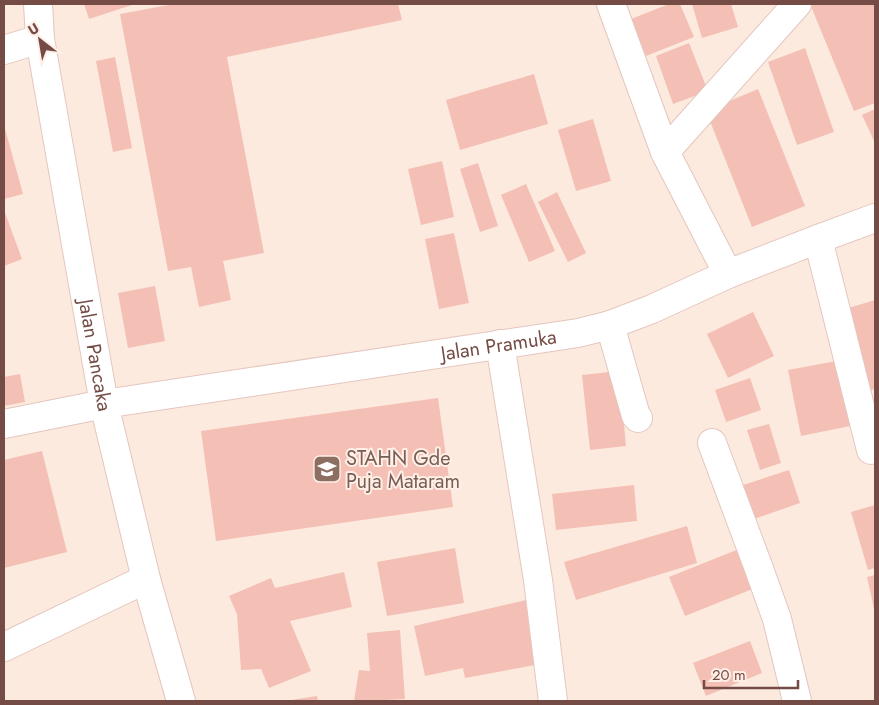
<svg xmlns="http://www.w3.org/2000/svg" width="879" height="705" font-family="Jost,sans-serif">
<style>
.building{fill:#f4bfb5}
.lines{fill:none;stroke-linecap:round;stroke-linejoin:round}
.minor-casing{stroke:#e4c6be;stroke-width:30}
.minor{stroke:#fff;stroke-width:28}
.labels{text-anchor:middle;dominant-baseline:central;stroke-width:4;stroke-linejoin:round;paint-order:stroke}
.street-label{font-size:20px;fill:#754b45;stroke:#ffefe6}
.education-label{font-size:20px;fill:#785e54;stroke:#ffefe6;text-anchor:start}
</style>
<rect width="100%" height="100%" fill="#fdeadf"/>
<g class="building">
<path d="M84 4H135L89 19Z"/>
<path d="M174 4H398L402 20 227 57 264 253 223 261 231 300 199 307 191 267 168 271 120 14Z"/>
<path d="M669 4H680L694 37 646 56 631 19Z"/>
<path d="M692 4H731L738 27 702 38Z"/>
<path d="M810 4H875V103L854 111Z"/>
<path d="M689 43 708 91 673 104 656 56Z"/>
<path d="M805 48 834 132 797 145 768 62Z"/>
<path d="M115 57 132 148 113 152 96 61Z"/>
<path d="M534 74 548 124 460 150 446 100Z"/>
<path d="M758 89 805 206 752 227 706 111Z"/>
<path d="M875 109V143L862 115Z"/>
<path d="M593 119 611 181 576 191 558 130Z"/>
<path d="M4 125 23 194 4 199Z"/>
<path d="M442 161 454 217 421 225 408 169Z"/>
<path d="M478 163 498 226 480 232 460 169Z"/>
<path d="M526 184 555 251 529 262 501 195Z"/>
<path d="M557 192 586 253 568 262 538 202Z"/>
<path d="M4 210 22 259 4 266Z"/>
<path d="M454 233 469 303 439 309 425 239Z"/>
<path d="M155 286 165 341 128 348 118 293Z"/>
<path d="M875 300V389L864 392 842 310Z"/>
<path d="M753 312 774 356 728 378 707 334Z"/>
<path d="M842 360 855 425 801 436 788 370Z"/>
<path d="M619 371 626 446 590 450 582 375Z"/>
<path d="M20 374 25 402 4 406V377Z"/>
<path d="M750 378 761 410 726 422 715 390Z"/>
<path d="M438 398 453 507 216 541 201 431Z"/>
<path d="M769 424 781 463 760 470 747 430Z"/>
<path d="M42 451 67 552 4 568V460Z"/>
<path d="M789 470 800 503 754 519 743 485Z"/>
<path d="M634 485 637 521 556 530 552 494Z"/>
<path d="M875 505V568L868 570 851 512Z"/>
<path d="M687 526 697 563 576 600 564 562Z"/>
<path d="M455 548 464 603 387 616 377 562Z"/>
<path d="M739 549 755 588 685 616 669 577Z"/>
<path d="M344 572 352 607 290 621 311 671 269 688 261 669 241 670 237 614 229 596 271 578 275 588Z"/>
<path d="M875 575V609H874L867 577Z"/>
<path d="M526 600 537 651 532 652 535 665 465 678 463 668 425 676 414 626Z"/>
<path d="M400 630 405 699 384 700V701H354L359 670 370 671 367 633Z"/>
<path d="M750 641 762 673 706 696 693 663Z"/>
<path d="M317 696 318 701H291V700Z"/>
</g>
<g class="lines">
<defs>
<g id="minor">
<path id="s1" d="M38 4 40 39 104 404 146 579 181 701"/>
<path d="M611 4 665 152 728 274"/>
<path d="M4 50 40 39"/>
<path d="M665 152 797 4"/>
<path d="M818 239 871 450"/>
<path d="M610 325 636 416 638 418"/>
<path d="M500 344 538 580 553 701"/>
<path id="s2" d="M4 424 104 404 578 333 610 325 652 309 728 274 818 239 875 218"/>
<path d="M712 443 758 566 777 619 797 701"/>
<path d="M4 647 146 579"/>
</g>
</defs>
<use href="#minor" class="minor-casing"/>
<use href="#minor" class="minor"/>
</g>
<defs>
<symbol id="university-square" viewBox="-11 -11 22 22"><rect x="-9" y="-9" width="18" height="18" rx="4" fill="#8d6e63" stroke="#ffefe6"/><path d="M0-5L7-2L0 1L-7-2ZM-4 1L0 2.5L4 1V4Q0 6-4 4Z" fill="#fff"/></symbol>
</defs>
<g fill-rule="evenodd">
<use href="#university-square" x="311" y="453" width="32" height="32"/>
</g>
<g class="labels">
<g class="street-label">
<text stroke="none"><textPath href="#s2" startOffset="501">Jalan Pramuka</textPath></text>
<text stroke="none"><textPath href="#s1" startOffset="356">Jalan Pancaka</textPath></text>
</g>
<g class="education-label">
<text x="346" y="458">STAHN Gde<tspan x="346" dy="23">Puja Mataram</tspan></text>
</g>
</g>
<rect width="879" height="705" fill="none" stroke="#754b45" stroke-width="10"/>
<g transform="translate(40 40) rotate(329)" stroke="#ffefe6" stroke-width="4" paint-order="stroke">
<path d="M0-4L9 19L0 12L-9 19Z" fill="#754b45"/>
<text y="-8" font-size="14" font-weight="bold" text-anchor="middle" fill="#754b45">U</text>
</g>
<path d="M704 680v8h94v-8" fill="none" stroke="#754b45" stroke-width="2.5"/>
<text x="712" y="680" font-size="15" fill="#754b45" stroke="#ffefe6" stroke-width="4" paint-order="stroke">20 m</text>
</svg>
